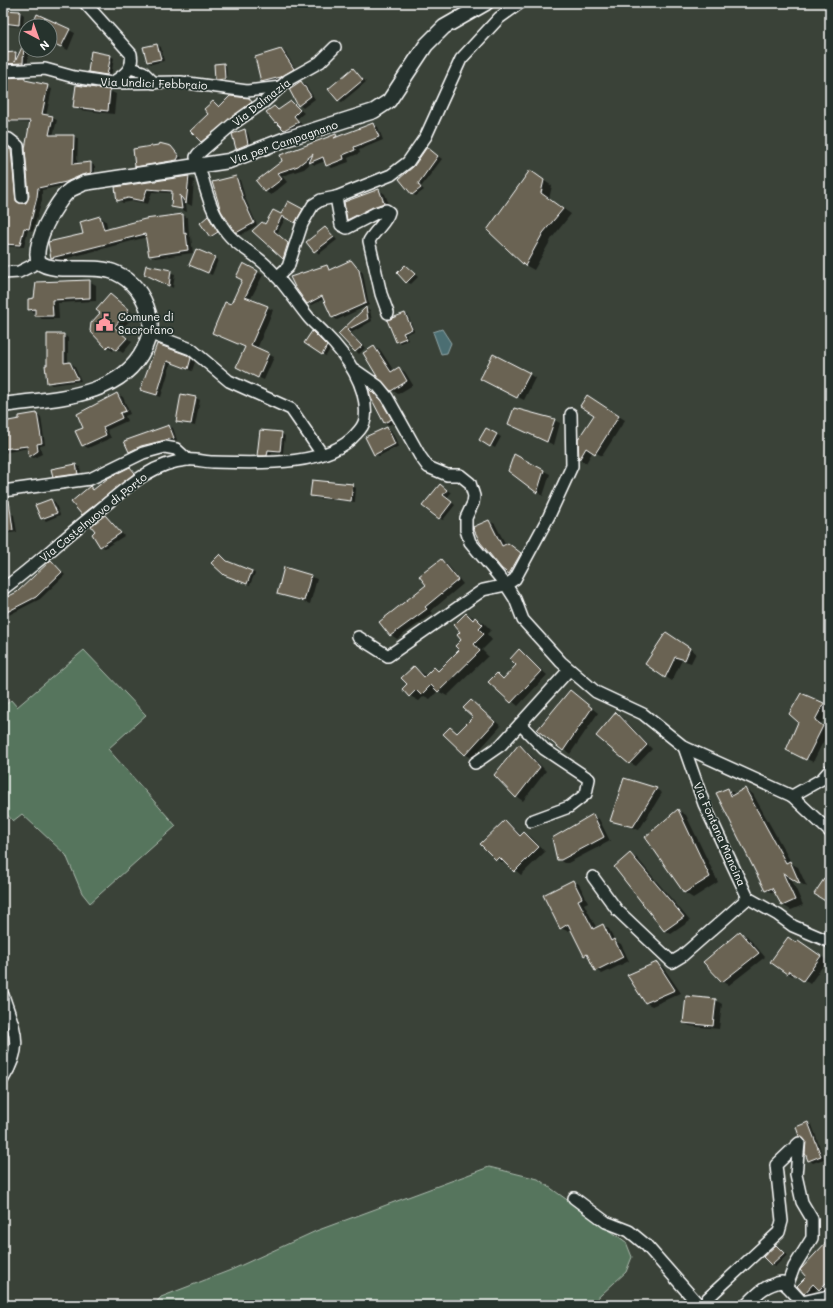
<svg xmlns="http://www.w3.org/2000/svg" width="833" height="1308" font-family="Mali,sans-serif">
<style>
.green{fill:#57755d;stroke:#abbaae}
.water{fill:#4b6e72;stroke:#93a8aa}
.shadow{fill:#0007}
.building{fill:#6a6452;stroke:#fff}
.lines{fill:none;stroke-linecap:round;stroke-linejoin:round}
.minor-casing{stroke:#fff;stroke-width:14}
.tertiary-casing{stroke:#fff;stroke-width:17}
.minor{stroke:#26332d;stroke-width:11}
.tertiary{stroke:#26332d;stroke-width:14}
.labels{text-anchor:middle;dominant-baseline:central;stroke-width:3.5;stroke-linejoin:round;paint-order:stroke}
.street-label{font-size:11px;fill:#fff;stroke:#26332d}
.poi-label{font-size:11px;fill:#fff;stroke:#26332d;text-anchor:start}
</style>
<rect width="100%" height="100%" fill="#3a4238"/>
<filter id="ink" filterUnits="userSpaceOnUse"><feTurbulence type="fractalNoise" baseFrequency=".025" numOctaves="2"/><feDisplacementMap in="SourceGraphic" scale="8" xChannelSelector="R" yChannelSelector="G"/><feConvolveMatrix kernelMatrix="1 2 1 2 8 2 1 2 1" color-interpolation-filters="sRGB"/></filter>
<g filter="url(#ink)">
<g class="green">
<path d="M84 650 146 715 108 749 176 826 90 903 82 893 66 855 22 814 13 821 3 810V707L11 700 17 707Z"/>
<path d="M489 1167 538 1179 626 1242 632 1257 626 1272 590 1305H154L161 1297 231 1270 316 1231Z"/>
</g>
<path class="water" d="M442 329 451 343 447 353 441 354 433 332Z"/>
<g class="shadow">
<path d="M3 11 20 12 24 15 23 27 3 25Z"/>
<path d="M38 15 75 33 68 50 50 41V26H33Z"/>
<path d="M24 45 28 50V65L3 68V53H16L20 55Z"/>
<path d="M157 45 161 47 164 61 152 64 148 62 145 48Z"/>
<path d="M281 50 285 52 297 71 286 78 266 84 262 82Z"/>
<path d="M110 56 114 58 111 77 89 72Z"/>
<path d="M224 64 226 65 227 80H218L216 79 215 65Z"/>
<path d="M353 69 366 82 342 102 338 100Z"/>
<path d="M24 78 29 82 52 89 46 116 57 120 53 136H74L78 139 77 165 90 163 95 166V176L71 184 42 190V200L33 231 28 230 24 247 3 246V147L15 153 20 204 23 205 29 201 30 123 3 121V79Z"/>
<path d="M301 82 305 84 315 99 303 108 299 105 290 89Z"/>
<path d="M77 86 110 91 116 94 114 114 80 110 74 106Z"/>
<path d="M249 99 255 104 205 143 201 141 213 102 220 107Z"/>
<path d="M291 102 304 113 297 119 302 125 289 131 276 122 274 107 279 111Z"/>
<path d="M373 124 378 127 383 140 359 150 360 153 348 158 349 162 332 168 327 165 325 161 315 165 311 163 304 169 282 176 287 182 271 195 266 192 257 181 336 135 340 137Z"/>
<path d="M245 130 248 133 252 147 240 151 236 149Z"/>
<path d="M170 147 183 159 181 162 140 168 136 166Z"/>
<path d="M431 151 442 159 421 187 424 190 416 196 412 194Z"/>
<path d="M188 177 194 180 192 206 186 203 187 212 172 206 173 193 152 192 148 204 134 201 123 203 118 200 116 188Z"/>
<path d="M236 177 240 180 246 200 257 225 241 235 237 232Z"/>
<path d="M539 177 552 186 549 199 571 214 552 238 534 270 525 265Z"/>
<path d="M379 190 385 194 390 207 354 223 348 219Z"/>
<path d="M288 202 306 212 299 224 286 217 277 234 291 246 287 260 254 231 281 215Z"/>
<path d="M183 215 188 218 189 236 191 237 193 253 155 258 150 255 147 237 57 261 52 257 84 234 100 217 106 221 108 230Z"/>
<path d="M208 217 219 233 212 237 210 236Z"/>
<path d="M326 228 337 240 319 254 307 242Z"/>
<path d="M214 258 218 260 212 275 190 265Z"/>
<path d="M351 261 363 273 369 305 337 320 333 317 324 299 312 305 307 303 327 266 331 270Z"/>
<path d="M147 266 175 274 173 288 149 276Z"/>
<path d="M405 266 418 277 411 284 407 282Z"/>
<path d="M257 272 263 275 250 300 273 310 257 349 274 357 264 380 242 370 246 348 213 333Z"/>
<path d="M89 281 96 285V301L58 303 59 319H42L29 309Z"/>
<path d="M110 295 135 315 120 331 132 342 123 353 115 348 113 351 107 347 91 332Z"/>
<path d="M366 308 370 310 372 321 351 333 365 348 359 354 339 334Z"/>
<path d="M405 314 408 315 414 331 406 334 408 340 400 343 397 341Z"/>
<path d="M312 332 330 349 326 356 322 354Z"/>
<path d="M64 335 68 338V363L74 365 81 381 52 385 48 382V366Z"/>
<path d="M158 345 187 356 195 362 192 371 171 363 161 397 141 390Z"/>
<path d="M374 347 381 351 394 371 399 368 405 372 413 385 398 394 392 390Z"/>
<path d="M529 374 535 378 524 400 488 382Z"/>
<path d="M370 390 385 404 395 422 389 425 385 423 372 398Z"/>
<path d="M117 394 123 397 130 414 125 416 127 421 107 430 111 438 88 448 83 445 84 428Z"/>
<path d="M196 398 200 400 195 426 177 421Z"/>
<path d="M593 400 625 420 602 456 593 451 586 463 580 460 579 439 596 415Z"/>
<path d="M37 414 41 417 45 445 40 446 42 454 34 458 30 456 28 448 4 453 10 486 3 489V423Z"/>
<path d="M554 420 560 423 554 445 515 427Z"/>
<path d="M169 426 173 428 177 440 145 448 134 454 130 451Z"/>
<path d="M387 428 391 430 399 446 379 456 375 454Z"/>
<path d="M487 429 501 437 495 448 481 440Z"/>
<path d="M281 433 285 436 283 453 272 452 271 457H262L258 455Z"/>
<path d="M76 465 80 467 81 476 58 479 54 476Z"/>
<path d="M130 468 138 475 86 517 82 514 90 488 94 490Z"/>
<path d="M509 471H544L550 474 543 496Z"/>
<path d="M352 485 356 488 355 502 315 498 311 496Z"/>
<path d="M444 487 451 493 447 498 455 505 443 520 439 518Z"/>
<path d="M51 500 55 502 60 515 46 521 42 518Z"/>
<path d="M10 513 14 515 17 532 3 534V514Z"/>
<path d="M105 516 124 536 105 548 101 546Z"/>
<path d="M489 521 495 524 506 545 508 544 527 557 515 577 502 568Z"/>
<path d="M220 555 229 563 255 573 250 585 228 576Z"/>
<path d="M441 560 447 564 463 584 431 611 433 613 397 639 391 635 380 622 427 585Z"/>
<path d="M51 562 65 575 40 599 3 618V601L17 593Z"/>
<path d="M285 568 317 579 310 604 278 593Z"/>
<path d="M467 614 484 623 491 630 487 634 492 640 482 650 488 656 447 696 438 691 430 699 424 696 419 701 410 696 408 684 414 667 427 676 434 668 439 671 460 650 463 640 462 632Z"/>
<path d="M672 637 696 653 691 663 682 660 672 681 647 664Z"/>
<path d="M519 650 547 675 518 706 490 682 497 674 504 679 517 665Z"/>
<path d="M802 694 830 707 821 724 829 730 813 762 794 753 800 722Z"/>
<path d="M576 695 598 713 570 754 539 730Z"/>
<path d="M471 701 501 726 472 758 465 754 450 728 459 734 474 717Z"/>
<path d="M616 713 622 717 652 749 636 766 630 763Z"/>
<path d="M519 745 525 749 546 771 523 801 517 797Z"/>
<path d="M656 789 662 793 639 830 611 820Z"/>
<path d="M727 789 736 794 745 789 753 794 792 864 798 867 807 887 800 883 790 861H789L797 881 790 876 803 905 791 910 782 905 776 894 766 890Z"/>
<path d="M678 810 686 815 718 882 693 898 685 893 646 838Z"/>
<path d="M593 815 599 819 610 841 568 863H564L557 859Z"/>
<path d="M505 821 511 825 522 836 525 833 531 837 545 852 521 875 505 861 503 863 497 859 482 844Z"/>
<path d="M630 854 637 858 690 921 671 934 664 930Z"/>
<path d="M573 881 579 884 588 902 584 904 597 929 603 926 609 929 615 941 621 944 629 961 602 974 596 970 590 959 585 955 572 929 567 931 561 928Z"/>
<path d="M741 933 747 936 765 957 729 985 722 981Z"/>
<path d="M798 941 827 960 810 984 795 974 793 976 787 973Z"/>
<path d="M657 964 663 967 681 993 652 1006 646 1003Z"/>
<path d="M715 1000 722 1004 719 1029 690 1026 684 1023Z"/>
<path d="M808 1123 812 1125 824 1159 813 1163 809 1160Z"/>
<path d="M830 1240V1289L825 1293 818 1288 810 1296 804 1293 807 1277Z"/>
<path d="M776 1246 787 1255 775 1267 771 1265Z"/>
</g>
<g class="building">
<path d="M3 10 20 11 19 25 3 23Z"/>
<path d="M37 14 70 29 61 47 50 42V26H32Z"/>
<path d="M24 43 23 63 3 64V53L16 52 15 62Z"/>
<path d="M157 44 161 59 147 62 143 47Z"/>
<path d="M281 49 294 69 281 77 261 82 255 57Z"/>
<path d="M91 51 111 55 107 75 88 72Z"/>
<path d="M224 63 225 79 215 80 214 64Z"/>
<path d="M353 68 363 80 338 101 328 89Z"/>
<path d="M25 77V80L48 85 42 114 53 116 49 135H74L73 164 91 162V173L82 175 66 182 38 188 37 197 29 229 24 228 20 245 3 244V145L11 150 16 201 19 203H26L29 196 25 149 30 121H9L8 119H3V78Z"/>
<path d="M301 81 311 96 298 106 289 89Z"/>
<path d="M76 85 110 90 108 111 73 107Z"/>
<path d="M230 96 249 98 252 102 201 142 190 131 208 114 204 109 213 101 219 107Z"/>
<path d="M291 101 300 110 294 116 299 122 284 130 276 122 275 123 266 112 274 106 278 110Z"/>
<path d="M373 123 379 137 354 147 355 150 343 155 344 159 326 166 323 157 309 163 313 154 298 166 277 173 282 179 265 192 256 181 282 161 280 155 336 134 337 136 334 138Z"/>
<path d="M245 129 248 144 236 149 232 134Z"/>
<path d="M159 143 171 146 179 156 177 160 135 167 133 149 158 145Z"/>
<path d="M427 147 438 156 418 184 421 188 412 195 399 179 414 166Z"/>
<path d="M530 170 544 180 541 193 563 209 543 233 525 266 487 230Z"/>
<path d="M189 176 186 204 180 195 182 209 171 207 172 191 147 189 143 201 128 198 117 201 115 187Z"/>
<path d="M236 176 243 199 254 223 236 233 221 211 212 182Z"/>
<path d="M379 189 384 203 373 207 347 220 344 202Z"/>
<path d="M288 201 303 209 295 223 282 216 274 231 288 243 283 259 252 231 262 222 265 224 273 210 281 214Z"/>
<path d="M183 214 184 234 186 233 188 250 149 256 145 234 51 258 48 242 83 234 80 222 100 216 104 230 145 219Z"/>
<path d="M208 216 218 232 210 237 200 223Z"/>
<path d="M325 227 334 237 314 252 306 242Z"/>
<path d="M196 249 215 257 208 273 189 265Z"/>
<path d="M351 260 359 270 366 303 332 318 322 296 307 304 295 287 290 277 327 265 329 270Z"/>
<path d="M243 263 258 271 245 297 268 306 251 345 269 353 258 378 236 367 245 347 212 333 225 302 231 304 242 280 236 277Z"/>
<path d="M146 265 171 270 169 286 144 274Z"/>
<path d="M405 265 415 274 406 283 397 273Z"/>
<path d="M90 280V298L52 300 53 316H35V309L28 310V299L34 298 36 282Z"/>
<path d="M110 294 129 310 114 327 127 338 116 350 109 345 106 348 90 331 91 323 100 313 96 310Z"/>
<path d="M366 307 368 319 347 330 362 346 355 352 338 334Z"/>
<path d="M405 313 412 329 403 333 406 338 396 342 387 320Z"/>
<path d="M312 331 327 346 322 355 304 343Z"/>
<path d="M47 334H64V363L70 362 78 379 47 383 45 365H47Z"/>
<path d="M157 344 187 355 191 358 188 369 167 361 157 395 140 390Z"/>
<path d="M374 346 391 372 399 367 407 381 391 391 378 378 363 353Z"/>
<path d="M493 354 530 373 517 398 480 379Z"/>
<path d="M368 388 381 401 392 419 384 423 371 398Z"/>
<path d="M117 393 126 411 120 413 122 418 103 427 106 435 82 446 75 431 83 428 77 414Z"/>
<path d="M181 394 196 397 191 424 176 422Z"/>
<path d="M587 395 619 416 595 454 586 448 579 460 578 439 594 415 580 406Z"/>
<path d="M514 408 555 419 547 442 508 424Z"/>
<path d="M37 413 42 443 37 444 38 451 29 457 27 446 3 449V422L19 419V416Z"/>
<path d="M169 425 174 438 141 446 129 452 124 441Z"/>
<path d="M387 427 395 444 374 455 365 437Z"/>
<path d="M486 428 497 434 490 447 479 440Z"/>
<path d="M260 430 282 432 280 451 268 450 267 456H257Z"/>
<path d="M514 454 544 470 537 493 508 471Z"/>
<path d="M76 464 78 474 53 477 51 469Z"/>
<path d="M130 467 135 473 82 515 71 502 90 486 93 490 108 478Z"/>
<path d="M312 480 353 484 351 501 310 496Z"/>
<path d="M440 484 447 490 443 495 452 502 439 519 422 506Z"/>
<path d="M51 499 57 513 41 519 35 505Z"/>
<path d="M9 500 13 530 3 532V501Z"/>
<path d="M105 515 121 533 100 547 92 534 95 531 91 526Z"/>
<path d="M489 520 502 546 508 543 521 553 509 574 502 569 480 542 474 530 473 527Z"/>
<path d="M220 554 227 561 252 571 247 584 224 575 211 563Z"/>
<path d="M441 559 458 580 425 607 427 609 390 636 379 622 426 585 419 576Z"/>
<path d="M51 560 62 572 36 597 3 614V599L17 592Z"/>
<path d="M284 567 311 575 304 601 277 594Z"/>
<path d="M466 613 473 620 475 617 483 625 479 629 484 634 474 644 480 651 438 692 431 685 421 695 416 690 409 697 402 689 407 684 401 678 414 666 424 677 434 667 438 671 459 650 455 646 461 640 457 635 460 632 454 625Z"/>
<path d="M666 632 690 648 685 660 675 657 665 678 645 664Z"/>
<path d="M519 649 541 671 511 703 488 682 497 673 503 679 516 665 510 659Z"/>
<path d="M570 690 592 708 563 751 537 730Z"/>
<path d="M801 693 824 703 815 720 823 726 806 760 786 750 798 722 789 714Z"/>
<path d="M471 700 495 722 465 755 443 734 450 727 457 733 473 717 463 708Z"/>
<path d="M616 712 647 745 629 764 596 736Z"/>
<path d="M519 744 540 767 516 798 494 775Z"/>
<path d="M624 778 657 788 633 827 610 821Z"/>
<path d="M728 788 731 796 745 788 786 863 790 861 800 884 783 873 795 900 782 906 772 888 765 891 716 793Z"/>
<path d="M678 809 710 877 684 893 645 837Z"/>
<path d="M593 814 604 837 561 860H557L552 838Z"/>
<path d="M505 820 520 836 524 832 539 847 514 872 499 857 496 860 480 844Z"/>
<path d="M630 853 684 917 664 931 614 867Z"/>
<path d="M830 870V904L814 894Z"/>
<path d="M573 880 582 898 578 900 593 929 603 924 611 941 614 939 623 957 595 971 587 954 584 956 568 924 560 929 543 895Z"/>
<path d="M740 931 759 953 722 982 703 962Z"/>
<path d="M788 937 796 943 798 940 821 956 803 981 789 971 787 974 770 962Z"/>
<path d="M657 962 675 990 645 1003 627 975Z"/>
<path d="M686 996 716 999 713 1026 683 1023Z"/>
<path d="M808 1122 821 1156 808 1161 805 1153 806 1141 799 1136 796 1127Z"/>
<path d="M830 1238V1279L819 1290 813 1284 804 1294 797 1286 806 1277 800 1270Z"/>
<path d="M776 1245 784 1253 771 1265 763 1257Z"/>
</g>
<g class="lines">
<defs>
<g id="minor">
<path d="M85 3 131 54C134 69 124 75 112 83"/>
<path d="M131 68 143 72 154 83"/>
<path d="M3 71 45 69 74 77 112 83 181 82 247 91 281 87"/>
<path d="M3 138 9 139 18 146 22 197"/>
<path d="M336 197 341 225 347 228 376 213 386 210 389 212C387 222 374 231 369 241L381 294 388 313"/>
<path d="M3 273 19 272 39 262"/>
<path d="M277 277 288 267 302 224 313 205 321 200 336 197 391 175 408 162 426 136 461 59 499 18 520 3"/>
<path d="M151 334 191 349 229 381 291 409 322 454"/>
<path d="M355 370 378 386 387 397 420 456 428 467 447 475H460L470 483 474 496 473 503 466 518V530L470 542 506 585 515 599 523 620 561 662 596 692 643 714 684 747 792 796 830 832"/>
<path d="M3 491 90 479 143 453 165 447 176 449 188 460"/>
<path d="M3 589C36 565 66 536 98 511 125 489 151 463 187 460 196 459 205 462 213 462 254 463 327 468 356 434 360 430 364 425 365 419 369 387 346 355 325 334 320 328 314 324 309 318 295 301 283 281 267 266 254 253 238 247 227 233 207 207 206 186 196 157L198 154 234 123 264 102 288 80 320 62 335 47"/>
<path d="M358 637 388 656 483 590 506 585 515 579 549 516 572 466 571 414"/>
<path d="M475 763 501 745 520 724"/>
<path d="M792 796 822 779 830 770"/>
<path d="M531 821 569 807 586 794 589 779 544 749 520 724 569 670"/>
<path d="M593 877 617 910 672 962 682 956 748 898 704 804 684 747"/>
<path d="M748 898 778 915 793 926 828 941"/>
<path d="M3 995C14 1030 25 1044 3 1079"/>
<path d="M574 1198 606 1222 629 1231 646 1245 699 1305"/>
<path d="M704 1305 708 1298 779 1232 782 1221 776 1165 799 1143 796 1175 802 1202 812 1219V1238L794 1267 787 1286 802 1302 824 1297 830 1299"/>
<path d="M746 1305C757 1294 766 1284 782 1282L787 1286"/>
</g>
<path id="tertiary" d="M3 405C50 398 120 399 144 349 149 337 153 327 149 314 144 296 134 281 116 273 96 263 54 275 39 262 31 246 56 201 70 190 74 187 80 186 84 183L229 161 286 139 374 111 389 101 426 45 444 27 486 3"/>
</defs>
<use href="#minor" class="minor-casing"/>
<use href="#tertiary" class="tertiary-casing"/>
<use href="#minor" class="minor"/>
<use href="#tertiary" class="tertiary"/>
</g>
</g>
<defs>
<symbol id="civic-bare" viewBox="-9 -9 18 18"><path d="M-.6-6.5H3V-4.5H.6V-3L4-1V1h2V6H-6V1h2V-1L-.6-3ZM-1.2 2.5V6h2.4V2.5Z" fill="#ff9aa2" stroke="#26332d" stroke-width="2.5" paint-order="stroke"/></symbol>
</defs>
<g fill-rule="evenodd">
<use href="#civic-bare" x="92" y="310" width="25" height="25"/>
</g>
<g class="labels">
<g class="street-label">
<text transform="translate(154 83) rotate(2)">Via Undici Febbraio</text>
<text transform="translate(261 102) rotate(-38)">Via Dalmazia</text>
<text transform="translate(284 142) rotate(-19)">Via per Campagnano</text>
<text transform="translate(93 517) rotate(-39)">Via Castelnuovo di Porto</text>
<text transform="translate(720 834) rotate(66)">Via Fontana Mancina</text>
</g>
<g class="poi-label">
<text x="118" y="316">Comune di<tspan x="118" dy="13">Sacrofano</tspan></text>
</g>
</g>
<rect width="833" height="1308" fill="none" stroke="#26332d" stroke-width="16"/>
<rect x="8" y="8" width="817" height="1292" fill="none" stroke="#fff" stroke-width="1.5" filter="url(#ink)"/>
<g transform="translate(38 38) rotate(139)"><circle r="19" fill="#26332d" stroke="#7d8581"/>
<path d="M0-3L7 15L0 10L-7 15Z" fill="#ff9aa2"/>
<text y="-6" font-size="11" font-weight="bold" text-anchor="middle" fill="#ffffff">N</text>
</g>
</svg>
